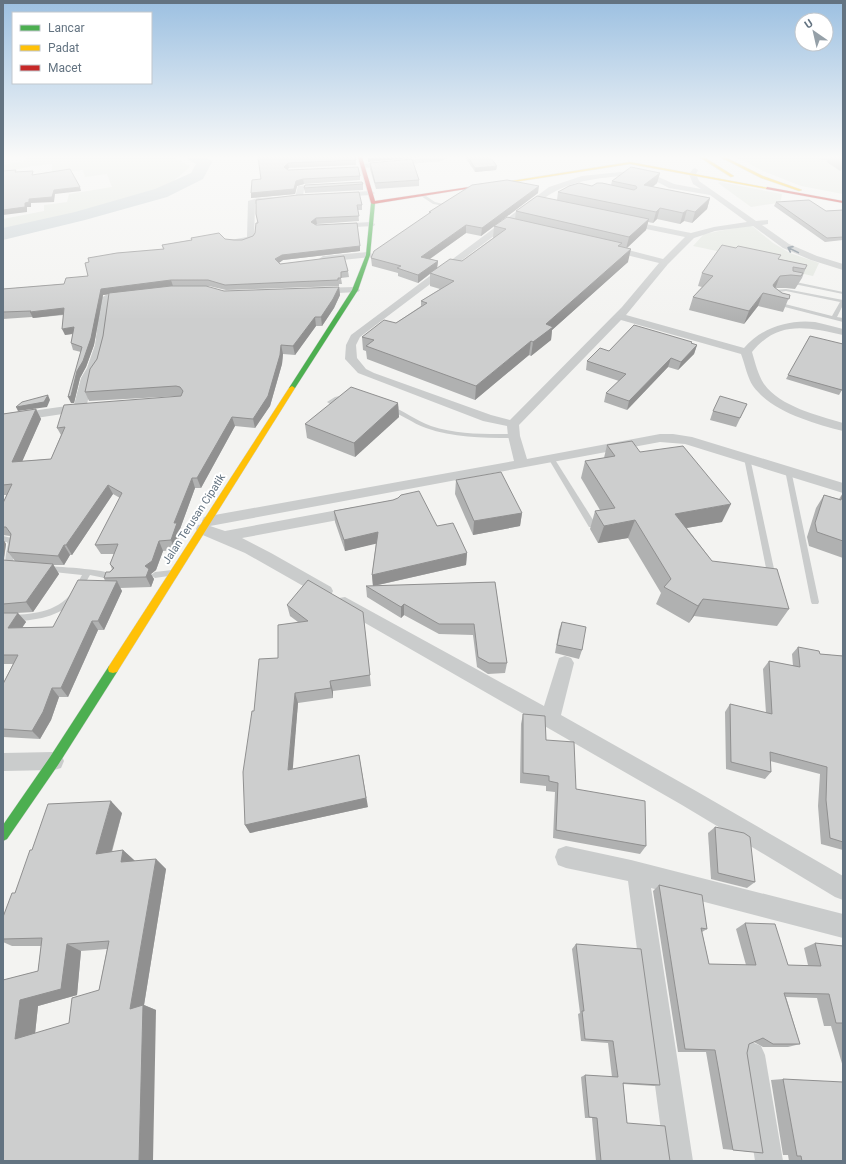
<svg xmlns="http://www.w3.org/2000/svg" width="846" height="1164" font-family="Roboto,sans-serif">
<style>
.green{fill:#e2e6df}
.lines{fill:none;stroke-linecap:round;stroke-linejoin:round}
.river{fill:#cbd3d6;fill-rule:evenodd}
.fast-casing{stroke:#d0d1d0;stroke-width:1}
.slow-casing{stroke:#d0d1d0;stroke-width:1}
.jam-casing{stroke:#d0d1d0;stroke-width:1}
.lane{fill:#cacccc;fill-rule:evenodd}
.street{fill:#cacccc;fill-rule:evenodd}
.fast{fill:#4caf50;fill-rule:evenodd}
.slow{fill:#ffc107;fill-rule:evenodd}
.jam{fill:#c62828;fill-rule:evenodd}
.wall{fill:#b0b1b1;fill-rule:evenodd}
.shaded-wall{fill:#909090}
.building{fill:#cdcece;stroke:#909090;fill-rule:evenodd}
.oneway{stroke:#6d7c88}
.labels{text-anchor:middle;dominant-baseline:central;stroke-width:4;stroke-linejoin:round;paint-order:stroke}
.street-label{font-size:11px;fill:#637381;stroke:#fff}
</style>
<rect width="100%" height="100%" fill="#f3f3f1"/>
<g class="green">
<path d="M27 157H174L189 166V168L166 187 141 197 68 217 3 229V219L44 211V205L67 202 69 194 112 187 107 174 85 177 83 170 52 173V164L33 166 3 172V165L25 161Z"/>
<path d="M736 157H843L827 163 843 166V194L801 186 763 171Z"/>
<path d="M720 182 782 194 781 200 778 203 751 207 718 183Z"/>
<path d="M751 225 773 243 790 253 819 263 813 276 777 268 779 264 693 246 704 234Z"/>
</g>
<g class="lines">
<path class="river" d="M187 157H206L212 162 203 179 167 197 85 220 3 240V228L75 212 155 189 191 173 196 164 189 160Z"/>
<defs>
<g id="fast">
<path d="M373 202 375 203 370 255 358 290 295 388 290 389 289 388 352 290 366 255 371 203Z"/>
<path d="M113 665 117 666 118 669 117 672 58 765 7 839 3 841V825L50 757 109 666Z"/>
</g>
<g id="slow">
<path d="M699 157H704L734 176 731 177Z"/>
<path d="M720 157H725L763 176 802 190 799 191 761 178Z"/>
<path d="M630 162 769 188 767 189 630 164 489 186 487 185Z"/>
<path d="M292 386 295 388 117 672 113 673 109 672 108 669 109 666 289 388Z"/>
</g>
<g id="jam">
<path d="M358 157H362L375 201 489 184 491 185 373 204 371 203Z"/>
<path d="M767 187 843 201V203L766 189Z"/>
</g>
</defs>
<use href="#fast" class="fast-casing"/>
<use href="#slow" class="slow-casing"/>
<use href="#jam" class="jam-casing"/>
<g class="lane">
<path d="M808 157H816L843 162V164Z"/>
<path d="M421 194H423L435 202 447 205 445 206 433 204 421 196Z"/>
<path d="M791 281 843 292V294L789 283V281Z"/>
<path d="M786 289 843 300V305L837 317 843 318V322L777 305 769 299 775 290ZM786 291 840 302 832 316 781 303 774 299 779 292Z"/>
<path d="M349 394 352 396 351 397 339 400 330 404 327 402 335 397Z"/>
<path d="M389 406C404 410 416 421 431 426 458 435 486 434 514 434L517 436 514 438C485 438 454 438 426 428 412 423 401 414 387 409V407Z"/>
<path d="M551 456 554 458 595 523 596 525 595 527H589L548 458Z"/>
<path d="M747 456 750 458 776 578 772 581 768 578 744 458Z"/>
<path d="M786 468H788L791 470 819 602 818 604H812L811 602 785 470Z"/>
<path d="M3 536 12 538 16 544 13 561 14 564 18 565 19 567 18 569C0 573 6 554 8 544L7 542H3Z"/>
<path d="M47 566C60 567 111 569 118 577L114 580 90 575C85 583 82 592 76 599 59 619 27 622 3 621V615C25 615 53 614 69 596 74 590 78 582 82 575L44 571 43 569 44 567Z"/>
<path d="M172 570 175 571 176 573 175 575 155 578 151 575 155 572Z"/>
</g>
<g class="street">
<path d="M441 157H449L442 161 364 168 361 166 364 164Z"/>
<path d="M695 168 698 170 696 174 699 181 756 221 768 220V224L762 225 789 244 817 256 843 264V270L811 260 783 248 753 226 715 231 694 238 668 264 626 315 744 348C761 328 789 319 815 322 825 324 834 327 843 329V335C807 327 778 320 752 352 755 362 758 375 764 384 781 407 817 415 843 423V431C813 423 772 412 753 386 747 377 745 364 741 354L621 320 519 425 520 436 527 459 660 434H673L692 437 843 483V493L685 444 660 442 210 526 225 531 354 507 359 509 361 512 359 515 354 517 242 538 271 553 331 587 333 591 331 595 325 597 319 595 245 553 198 533 196 529 198 525 203 524 202 521 204 517 209 516 514 461 508 436 507 426 483 421 358 373 345 359 346 345 351 335 549 187 582 176 630 171 652 174 674 184 701 189 693 184 689 174 693 169ZM630 175 648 177 669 188 710 195 747 222 714 227 691 233 625 220H622V224L685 237 663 259 609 245 606 246 605 248 606 250 659 263 622 307 510 420 491 415 374 373 366 369 357 358 356 345 360 337 535 205 550 207V203L540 201C570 179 595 179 630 175Z"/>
<path d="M325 184H328V188L304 190 303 195 371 191 375 193 371 195 299 199 295 197 298 186Z"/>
<path d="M277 197H280V201L259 202 255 204 254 240 247 243 230 244 229 242 230 240 247 237 248 201 258 198Z"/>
<path d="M371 222 375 224 374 226 335 228 331 226 335 224Z"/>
<path d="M368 252 371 253 372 255 371 257 323 262 319 259 323 256Z"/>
<path d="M355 287 360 290 358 292 318 294 313 291 318 288Z"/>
<path d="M129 292 134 295 132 297 111 300 105 345 99 368 93 378 87 404 91 407 89 410 3 423V415L74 405 81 378 87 368 95 345 101 298 106 295Z"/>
<path d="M345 597 544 706 559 658 565 656 571 658 574 663 561 715 696 791 843 876V900L835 897 682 805 339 608 337 603 339 598Z"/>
<path d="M54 752 61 754 64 761 61 768 54 770 3 771V753Z"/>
<path d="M566 846 631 860 843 914V938L651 888 693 1161H665L628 881 566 868 558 865 555 857 558 849Z"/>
<path d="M752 1042 761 1046 765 1055 783 1161H755L739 1055 743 1046Z"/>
</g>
<use href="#fast" class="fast"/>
<use href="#slow" class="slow"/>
<use href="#jam" class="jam"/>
</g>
<g class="wall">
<path d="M258 157 356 160V165L289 168 287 169 288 170 360 176V180L304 184 297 186 295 194 251 198 261 179Z"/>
<path d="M465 157H490L497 166 496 170 475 172Z"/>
<path d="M825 157H843V168L840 171 827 162 829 158Z"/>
<path d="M370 163 419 180V186L376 189 370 169Z"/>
<path d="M660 173 657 183 653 187 710 198 707 209 692 223 684 221 680 224 657 219 653 223 648 222 646 230 626 248 628 262 552 330 551 340 531 356 529 355 475 400 367 359 366 351 363 350 362 337 396 323 421 306V301L440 289 430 286V274L418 283 398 276V273L372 266 371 258 429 214V212L538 193 481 236 466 233 430 259 438 261 437 268 462 261 493 238 494 226 515 219 516 211 557 200 558 192 592 186 611 185 612 181Z"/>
<path d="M363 184V190L305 193 304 188Z"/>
<path d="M776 202 826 211 843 210V240L825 242 774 206Z"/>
<path d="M362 205V210H358L359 221 317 224 315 225 360 246V251L283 260 279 263 280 264 348 271 349 277 341 278 342 284H339V286L226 290 209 286H173L163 287 224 291 339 287 340 295 334 308 322 326H316L295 355 283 354 282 364 270 406 255 428 235 426 201 488H195L180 529 181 532 175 550 163 551 156 570 151 574 154 579 151 587 120 588 122 591 104 630H98L68 697H59L51 720 40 739 3 737V684L13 664H3V539L6 544 4 560 15 561 8 552 10 536 3 535V503L7 495H3V414L36 409 41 419 22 461 51 459 61 435 57 428 179 396 89 401 85 392 97 359 103 336 109 294 103 295 94 345 86 367 80 378 74 403H71L81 352 73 350 71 343 73 334 65 335 63 315 33 318 32 317 3 319V289L64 284 88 276 163 249 162 245 191 240V238L234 240H242L253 236 255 233 258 223 256 214ZM113 494 120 498 95 545 101 554H114L110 564 112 569 104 578 105 581 53 627H22L26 622 17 613 33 612 59 574 53 565H64L70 555H72Z"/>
<path d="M779 259 807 265 802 278 795 289 786 288H775L782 293 790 295 783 312 758 306 744 324 689 310 693 297 702 287 698 286 702 273Z"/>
<path d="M810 336 842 390 839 395 786 379Z"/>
<path d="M692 342 691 344 697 345 694 354 678 370 668 367 627 410 604 402 606 393 619 381 586 370 587 361 609 351Z"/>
<path d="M398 403 399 417 355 457 307 438 305 424Z"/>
<path d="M747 404 736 427 710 420 713 411Z"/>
<path d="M607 445 640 452 722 522 687 528 712 561 789 609 777 626 694 616 689 623 656 604 661 593 628 538 598 543 590 529 595 511 600 510 581 478 585 461 604 458Z"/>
<path d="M456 480 522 513 520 526 473 535 455 494Z"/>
<path d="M843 493V558L809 546 807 537 816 508 824 495 839 499Z"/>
<path d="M393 500 437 526 467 553 466 565 374 586 495 582 507 663 505 673 488 674 477 667 473 635 439 634 404 615 401 618 367 597 366 586H373L372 575 376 543 345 551 335 522 334 511Z"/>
<path d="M287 605 363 612 371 686 333 691V698L298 703 292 769 368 807 250 833 245 825 254 711 278 658 298 622 290 616Z"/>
<path d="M562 622 582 650 579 659 555 653 559 630Z"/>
<path d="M798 647 820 654 843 656V850L821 844 818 806 820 774 770 761 771 772 765 779 726 769 725 712 730 704 766 713 763 669 769 661 793 666 792 654Z"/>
<path d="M523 714 546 740 576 789 646 846 640 854 553 838 555 792 546 791V786L520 783 521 724Z"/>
<path d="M122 813 112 852 123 850 135 861 156 859 166 869 144 1005 156 1010 3 1161 7 979 38 971 41 946H12L3 942V917L15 893 32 850ZM107 949 99 990 69 1023 35 1034 38 1006 77 995 81 951Z"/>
<path d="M715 827 755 882 747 888 711 879 708 833Z"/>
<path d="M659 885 707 929 702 932 709 964 746 965 736 929 745 923 788 965H808L804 948 815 943 843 946V1067L831 1026H824L817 998 786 997 800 1044 788 1047H763L754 1042 749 1044 747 1053 763 1153 723 1149 706 1052H678L653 891Z"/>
<path d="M576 944 660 1085 654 1086 623 1084 627 1123 670 1161H596L592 1118H585L581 1077 585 1075 612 1077 608 1043 581 1041 578 1014 580 1013 572 949Z"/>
<path d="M783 1079 843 1161H789L788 1155H783L771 1080Z"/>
</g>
<g class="shaded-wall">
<path d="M376 157H423L368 162V158Z"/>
<path d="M288 163 289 168 285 171 284 167Z"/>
<path d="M497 166 496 170 475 172V168Z"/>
<path d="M660 173 657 183 641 196 644 185Z"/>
<path d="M303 179 304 184 297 186 295 194 251 198V193Z"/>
<path d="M539 186 538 193 481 236 482 228Z"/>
<path d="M80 187 81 191 55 194 54 202 31 203V207H27V212L3 215V210L25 203 29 199 54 190Z"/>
<path d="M710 198 707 209 692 223 695 212Z"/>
<path d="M660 208 657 219 653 223 656 212Z"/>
<path d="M687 210 684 221 680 224 683 213Z"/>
<path d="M316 218 317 224 312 228 311 222Z"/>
<path d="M649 219 646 230 626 249 629 237Z"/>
<path d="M466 225V233L421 265V257Z"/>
<path d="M360 246V251L283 260 276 265 275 259 282 255Z"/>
<path d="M631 249 628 262 552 330 551 340 531 356 533 342 546 324Z"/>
<path d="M438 261 437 268 418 283V275Z"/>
<path d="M780 276 775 289 771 294 773 285Z"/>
<path d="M171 280 173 286 103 295 94 345 86 367 80 378 74 403H71L68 397 101 289Z"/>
<path d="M339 287 340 295 334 308 322 326 321 317Z"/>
<path d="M763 293 758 306 744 324 749 311Z"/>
<path d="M64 308 67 314 33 318 30 312Z"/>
<path d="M315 317 316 326 295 355 293 346Z"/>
<path d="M74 327 77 333 65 335 62 329Z"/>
<path d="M531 341 529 355 475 400 476 386Z"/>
<path d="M281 345 283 354 282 364 270 406 255 428 253 419Z"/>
<path d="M697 345 694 354 678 370 681 362Z"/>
<path d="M671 358 668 367 627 410 629 401Z"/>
<path d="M48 395 50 400 47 407 18 411 16 407Z"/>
<path d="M398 403 399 417 355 457 354 443Z"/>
<path d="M36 409 41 419 18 471 12 462Z"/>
<path d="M232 417 235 426 201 488 197 478Z"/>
<path d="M192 478 195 488 180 529 181 532 175 550 171 540 174 523Z"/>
<path d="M108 485 113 494 72 555 66 545Z"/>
<path d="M731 504 722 522 668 531 675 514Z"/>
<path d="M522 513 520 526 473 535 474 521Z"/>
<path d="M635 520 628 538 598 543 604 526Z"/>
<path d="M378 532 379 543 345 551 344 540Z"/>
<path d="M3 539 6 544 3 563Z"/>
<path d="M159 541 163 551 156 570 151 574 154 579 151 587 146 577 145 566Z"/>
<path d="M64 545 70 555 64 565 58 556Z"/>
<path d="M467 553 466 565 373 586 372 575Z"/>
<path d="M53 564 59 574 33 612 26 602Z"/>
<path d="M117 581 122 591 104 630 98 621Z"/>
<path d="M703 599 694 616 689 623 698 606Z"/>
<path d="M404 604V615L401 618V607Z"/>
<path d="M18 613 26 622 16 637 8 628Z"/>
<path d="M92 621 98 630 68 697 61 688Z"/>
<path d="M330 681 333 691V698L331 688Z"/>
<path d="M52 688 59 697 51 720 40 739 32 731Z"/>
<path d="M295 693 298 703 292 779 288 770Z"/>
<path d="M359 755 368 807 250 833 245 825Z"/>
<path d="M111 801 122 813 108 864 96 854Z"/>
<path d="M123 850 135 861 121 862Z"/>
<path d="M156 859 166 869 144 1005 156 1010 153 1161H139L130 1009Z"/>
<path d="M67 944 81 951 77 995 38 1006 34 1043 15 1039 20 1000Z"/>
</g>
<g class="building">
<path d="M258 157H355L356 160 288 163 284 167 288 170 358 167 360 176 303 179 296 181 294 189 251 193 252 180 261 179Z"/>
<path d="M468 157H490L497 166 475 168Z"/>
<path d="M412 159 419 180 375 183 370 163Z"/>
<path d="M631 167 660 173 644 185 710 198 695 212 687 210 683 213 660 208 656 212 558 192 569 186 579 183 592 186 597 183H602L634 190 637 188 636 186 612 181Z"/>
<path d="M70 169 80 187 54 190 52 197 29 199V202L25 203V207L3 210V171L16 170 15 172 33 171 32 175Z"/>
<path d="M507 180 539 186 482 228 466 225 421 257 438 261 418 275 397 268 401 266 371 258 374 251 431 212H429L472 185Z"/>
<path d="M362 182 363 184 304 188 305 185Z"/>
<path d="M359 192 362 205H357L359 216 316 218 311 222 316 225 357 223 360 246 282 255 275 259 280 264 344 256 348 271 341 272V278H338V280L225 285 208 280H171L101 289 91 338 83 361 77 371 71 396 68 397 82 347 71 343 74 327 62 329 64 308 30 312 31 311 3 312V289L64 284 66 278 88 276 85 263 89 262 88 258 117 253 164 249 162 245 192 240 191 238 219 233 225 239 234 240H242L253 236 255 233 256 223H258L256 214V200L298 195Z"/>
<path d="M537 196 649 219 629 237 516 211Z"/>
<path d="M809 200 826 211 843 210V237L827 238 776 202Z"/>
<path d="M507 217 622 243 618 246 631 249 546 324 553 327 533 342 531 341 476 386 366 346 374 340 362 337 384 320 396 323 427 303 421 301 454 281 430 273 450 259 462 261 506 229 494 226Z"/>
<path d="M722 245 736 248 738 246 781 255 778 259 807 265 805 269 793 267V271L803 273 801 276 791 275 780 276 773 285 774 287 782 293 790 295 789 299 763 293 749 311 693 297 713 276 702 273Z"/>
<path d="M171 286H206L224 291 339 287 333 299 321 317H315L293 346 281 345 280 355 268 396 253 419 232 417 197 478H192L174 523H177L171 540 159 541 152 561 145 566 149 569 146 577 104 578 106 572H110L114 568 110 564 118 544 95 545 122 493 108 485 66 545H64L58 556 8 552 11 534 6 527H3V503L12 484 3 485V414L36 409 12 462 51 459 65 427 57 428 64 405 181 396 183 391 180 387 176 386 85 392 90 369 97 359 103 336 109 293Z"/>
<path d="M634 325 692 342 691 343 697 345 681 362 671 358 629 401 606 393 626 374 587 361 600 348 609 351Z"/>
<path d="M810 336 843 344V388L842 390 788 375Z"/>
<path d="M351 387 398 403 354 443 305 424Z"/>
<path d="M48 395 44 402 16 407 22 402Z"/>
<path d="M720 396 747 404 740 418 713 411Z"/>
<path d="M632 441 640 452 683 446 731 504 675 514 712 561 777 569 789 609 703 599 698 606 664 587 671 579 635 520 604 526 595 511 615 508 585 461 615 456 607 445Z"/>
<path d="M501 472 522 513 474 521 456 480Z"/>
<path d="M419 491 437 526 453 523 467 553 372 575 378 532 344 540 334 511 393 500 398 498 401 495Z"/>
<path d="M843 493V541L817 532 815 523 824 495 841 500Z"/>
<path d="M3 560 53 564 26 602 3 604Z"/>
<path d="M78 580 117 581 98 621H92L61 688H52L43 712 32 731 3 729V684L18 655H3V613H18L8 628 53 627Z"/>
<path d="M308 580 363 612 370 675 330 681 331 688 295 693 288 770 359 755 366 798 245 825 243 772 252 711H254L259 659 278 658V625L308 621 287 605Z"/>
<path d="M495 582 507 663H489L478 657 474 624H439L404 604 401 607 366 586Z"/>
<path d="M562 622 586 627 582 650 557 645Z"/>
<path d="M798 647 819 651 820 654 843 656V842L830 838 826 800 827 767 770 752 771 772 731 762 730 704 772 714 769 661 800 667Z"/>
<path d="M523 714 545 716 546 740 574 742 576 789 645 801 646 846 556 830 558 783 549 781V776L523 773Z"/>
<path d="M111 801 96 854 123 850 121 862 156 859 130 1009 143 1005 139 1161H3V980L38 971 42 938 3 939V917L12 893H15L30 850H32L48 804ZM109 941 99 990 72 998 69 1023 15 1039 20 1000 61 989 67 944Z"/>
<path d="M715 827 744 833 750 837 755 882 718 873Z"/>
<path d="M659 885 702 895 707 929 701 928 709 964 756 965 745 923 775 924 788 965 821 966 815 943 843 946V1024V1023H836L829 994 784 993 800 1044H773L763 1038 749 1044 747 1053 763 1153 733 1150 715 1050 685 1049Z"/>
<path d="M576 944 641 949 660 1085 623 1083 627 1123 665 1126 670 1161H601L597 1118 589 1117 585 1075 618 1077 613 1041 585 1039 582 1011H584Z"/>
<path d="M783 1079 843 1082V1161H802L801 1156H797Z"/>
</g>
<defs><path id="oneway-shaft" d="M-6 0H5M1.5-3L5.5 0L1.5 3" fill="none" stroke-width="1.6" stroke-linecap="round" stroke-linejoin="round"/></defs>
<use class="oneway" href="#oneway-shaft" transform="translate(793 250) rotate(-154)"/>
<linearGradient id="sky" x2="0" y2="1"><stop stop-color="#9cc0e1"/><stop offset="0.49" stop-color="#fafaf9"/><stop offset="1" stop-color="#fafaf9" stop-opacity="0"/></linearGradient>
<rect width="846" height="320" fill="url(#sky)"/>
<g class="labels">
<g class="street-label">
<text transform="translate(194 519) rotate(-57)">Jalan Terusan Cipatik</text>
</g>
</g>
<rect width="846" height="1164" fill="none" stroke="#637381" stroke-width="8"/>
<rect x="12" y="12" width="140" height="72" fill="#ffffff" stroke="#c1c7cd"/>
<rect x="20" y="25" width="20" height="6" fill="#4caf50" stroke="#c1c7cd"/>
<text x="48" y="32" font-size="12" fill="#637381">Lancar</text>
<rect x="20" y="45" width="20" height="6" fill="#ffc107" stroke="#c1c7cd"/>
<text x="48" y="52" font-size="12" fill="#637381">Padat</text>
<rect x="20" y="65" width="20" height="6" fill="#c62828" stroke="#c1c7cd"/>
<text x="48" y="72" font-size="12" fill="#637381">Macet</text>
<g transform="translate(814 32) rotate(326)"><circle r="19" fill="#ffffff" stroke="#c1c7cd"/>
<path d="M0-3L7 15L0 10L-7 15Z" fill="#95a0a8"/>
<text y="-6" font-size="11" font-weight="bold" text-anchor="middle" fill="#637381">U</text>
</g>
</svg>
